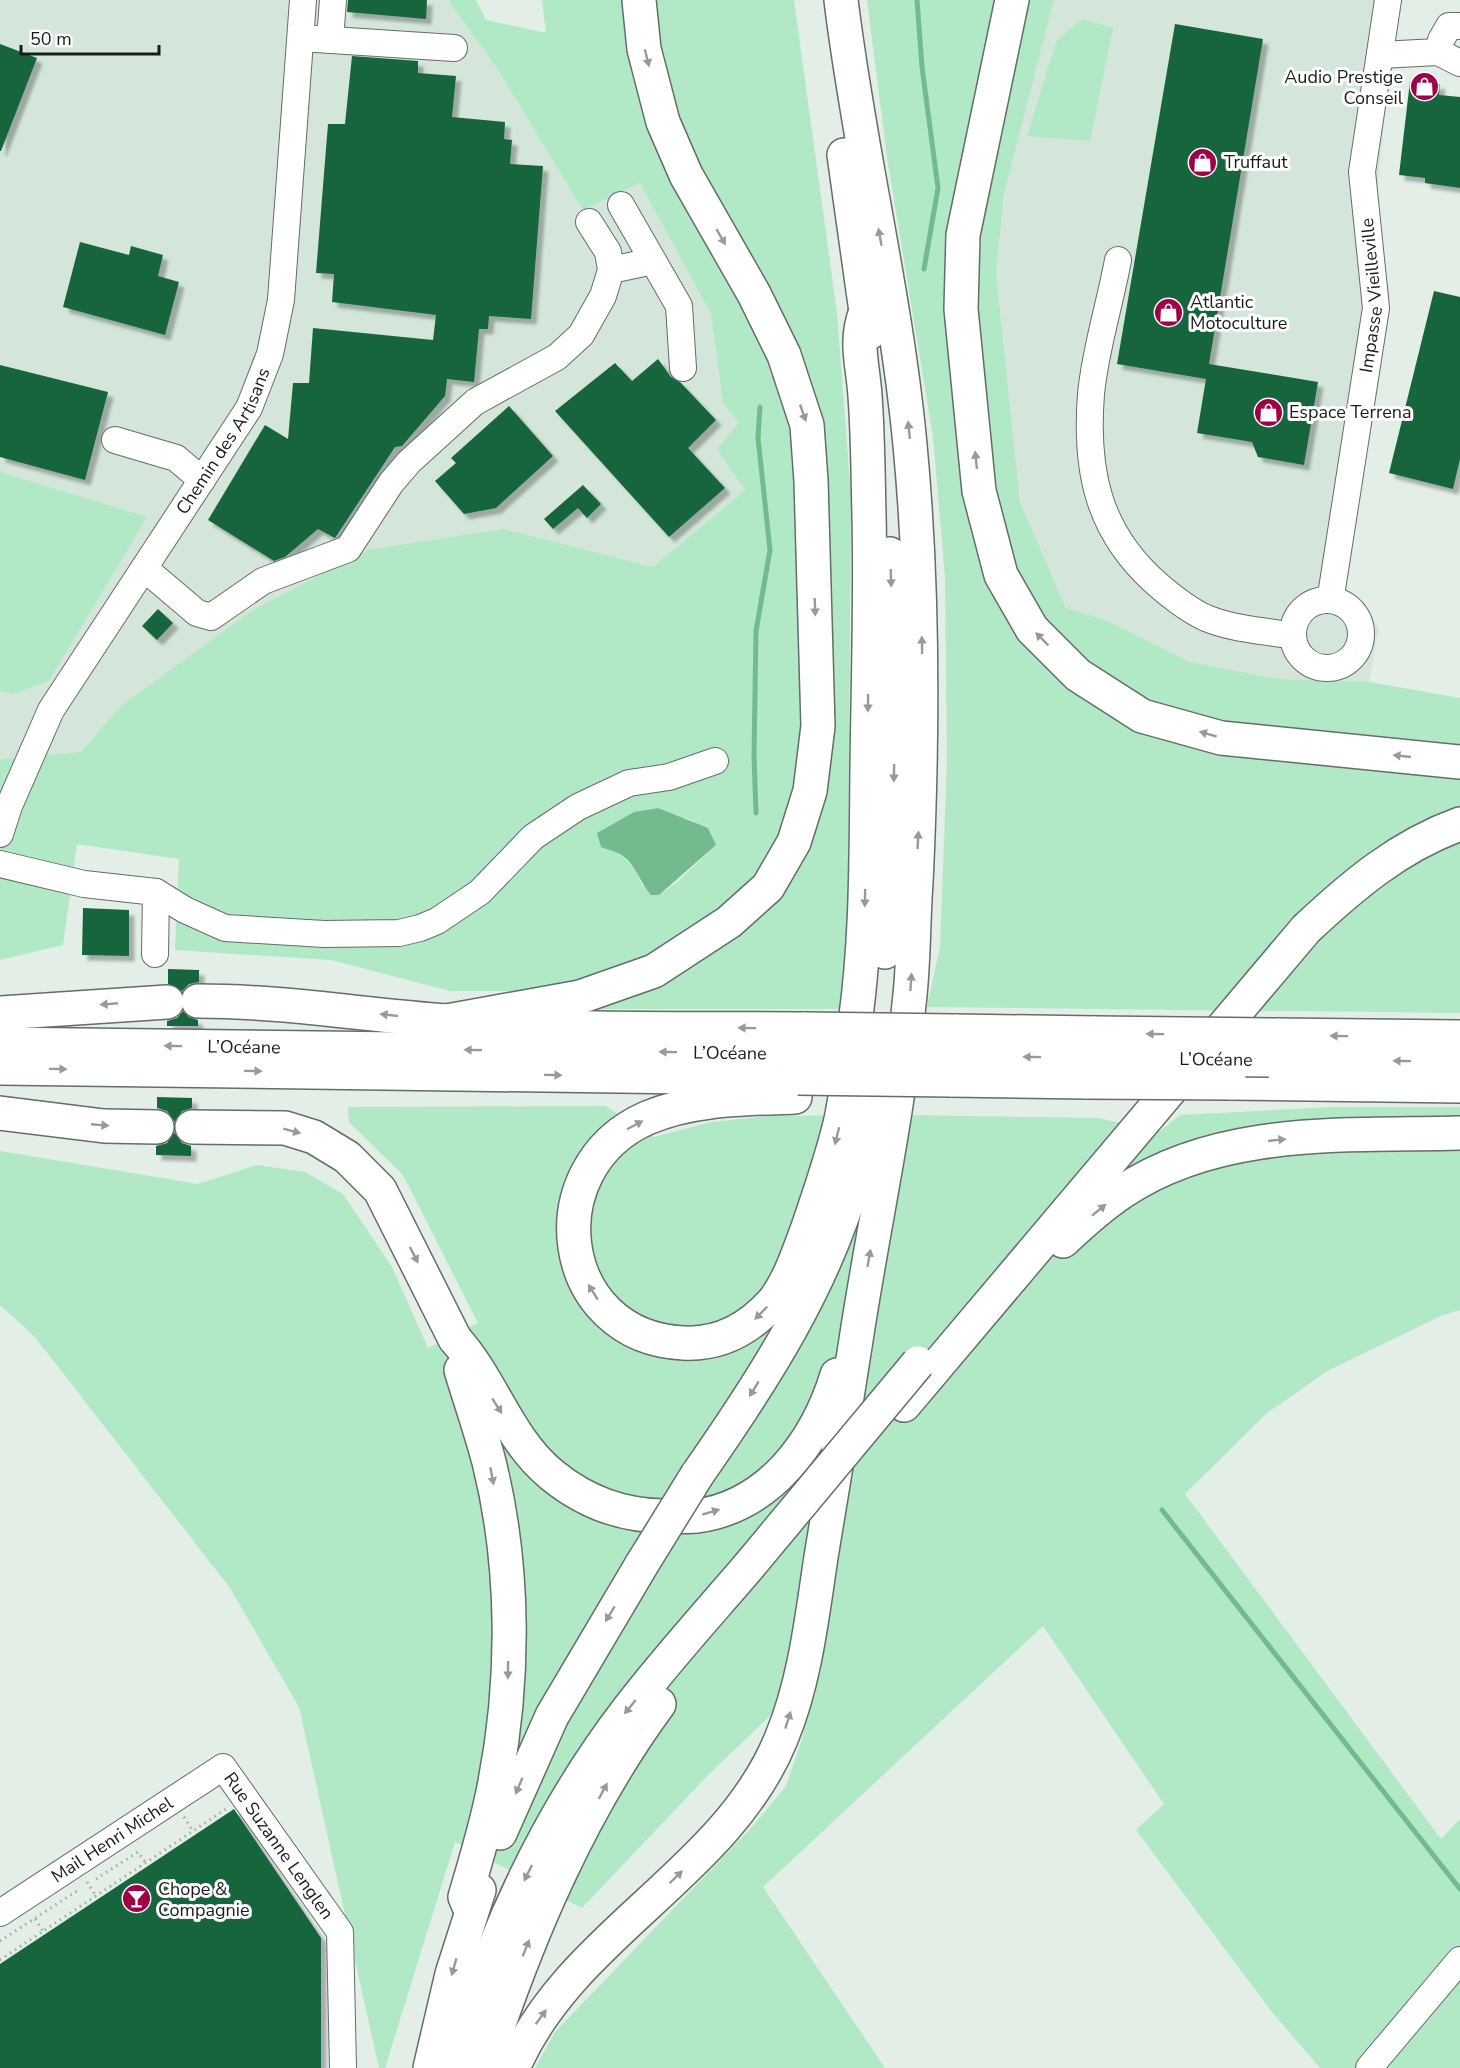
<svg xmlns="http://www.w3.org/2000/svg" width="1460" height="2068" font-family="'Nunito Sans',sans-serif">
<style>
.built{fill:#d4e6da}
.green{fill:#b1e8c5;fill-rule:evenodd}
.water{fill:#73bb8f}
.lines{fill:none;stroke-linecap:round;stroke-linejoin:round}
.stream{stroke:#73bb8f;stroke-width:5}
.building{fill:#17653e;filter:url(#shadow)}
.minor-casing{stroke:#646d67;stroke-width:28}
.highway-casing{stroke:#646d67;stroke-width:36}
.path{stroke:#a2aba5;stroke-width:3;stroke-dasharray:1.5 4.5;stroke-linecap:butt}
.minor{stroke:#fff;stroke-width:26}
.highway{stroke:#fff;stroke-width:33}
.highway-bridge-casing{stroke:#646d67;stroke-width:36;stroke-linecap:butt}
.highway-bridge{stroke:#fff;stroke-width:33}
.oneway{fill:#989998}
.labels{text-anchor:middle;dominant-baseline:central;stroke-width:6;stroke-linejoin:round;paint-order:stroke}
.poi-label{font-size:18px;fill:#191d1a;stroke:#fff;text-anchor:start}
.street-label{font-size:18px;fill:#191d1a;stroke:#fff}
</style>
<defs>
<filter id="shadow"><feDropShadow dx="5.5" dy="5.5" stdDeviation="1.5" flood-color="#0004"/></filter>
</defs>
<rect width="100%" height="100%" fill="#e3eee7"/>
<g class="built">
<path d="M0 0H448L497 68 583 210 640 183 711 314 723 403 739 423 717 449 745 490 653 567 504 529 121 706 81 752 0 761V691L13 694 147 518 0 472Z"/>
<path d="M1054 0H1396L1376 207 1390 295 1346 590 1379 627 1369 682 1279 679 1190 662 1108 621 1066 608 1020 502 996 272 1004 194Z"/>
</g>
<g class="green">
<path d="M448 0H476L486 20 546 33 542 0H794L837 313 851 496 847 1009H599L571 983 524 991H450L331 960 175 950 179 859 77 844 63 945 0 960V761L3 759 81 752 121 706 253 610 368 550 504 529 653 567 745 490 717 449 739 423 723 403 711 314 640 183 583 210 497 68ZM658 808 675 816 692 820 716 845 677 882 659 895 642 885 636 871 622 855 597 833 634 812Z"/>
<path d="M867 0H1054L1004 194 996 272 1020 502 1066 608 1108 621 1190 662 1279 679 1369 682 1460 698V1013L927 1007 940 947 947 762 945 578 933 437 887 157Z"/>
<path d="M1083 19 1113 28 1090 141 1027 136 1057 40Z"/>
<path d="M0 472 147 517 49 681 13 694 0 691Z"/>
<path d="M605 1106 654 1137 711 1122 770 1116 906 1115 1097 1118 1160 1131 1180 1115 1331 1107H1460V1310L1441 1316 1329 1370 1267 1413 1185 1494 1441 1839 1460 1819V2068H1320L1272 2012 1136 1830 1164 1804 1043 1626 763 1887 885 2068H535L555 2032 754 1825 786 1786 802 1739 819 1669 709 1774 582 1908 455 1842 385 2068H379L299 1707 230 1588 34 1336 0 1305V1151L198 1184 257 1165 305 1172 343 1194 392 1267 428 1348 478 1323 403 1175 349 1122 348 1107Z"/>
</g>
<path class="water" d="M658 808 708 828 716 845 659 895H651C640 883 636 865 623 856 617 851 607 850 601 847L597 833 634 812Z"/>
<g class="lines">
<g class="stream">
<path d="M917 0 922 67 938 188 924 269"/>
<path d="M756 813 754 756 756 631 770 550 758 438 760 407"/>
<path d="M1162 1510 1460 1889"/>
</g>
</g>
<g class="building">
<path d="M348 0H427L426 19 347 12Z"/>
<path d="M1175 24 1263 39 1209 364 1318 382 1304 465 1258 457 1252 442 1197 433 1206 379 1117 364Z"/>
<path d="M0 44 37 58 1 151H0Z"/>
<path d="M352 56 418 61V73L456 76 452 117 505 122 504 139 512 140 510 164 543 166 531 319 489 316 488 329H479L474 382 447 379 445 396 402 446 395 447 335 538 318 529 285 557 274 561 208 520 265 425 288 439 293 383H309L313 328 433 340 436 315 332 302 334 274 316 273 328 124H345Z"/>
<path d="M1410 81 1440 84 1439 95 1460 97V188L1425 183V178L1399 175Z"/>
<path d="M80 242 129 255 131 246 163 255 158 276 179 282 165 335 63 307Z"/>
<path d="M1434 291 1460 297V459L1453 489 1389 473Z"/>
<path d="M658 359 671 377 680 382 716 420 688 448 725 488 669 537 555 411 615 363 632 381Z"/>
<path d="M0 365 108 392 85 480 0 457Z"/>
<path d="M509 406 553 456 496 508 464 514 435 481 456 463 451 458Z"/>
<path d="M583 485 601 504 587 518 578 508 553 529 544 519Z"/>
<path d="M158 609 173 623 157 640 142 626Z"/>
<path d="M83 908 129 910V956L82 955Z"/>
<path d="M168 969 199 970V982L189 984 182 991 168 984Z"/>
<path d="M183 1011 189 1017 198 1020V1026H167V1021L177 1018Z"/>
<path d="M157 1097 192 1098V1108L182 1111 175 1122 167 1111 157 1108Z"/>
<path d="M174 1132 182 1143 191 1146V1156L156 1155V1146L167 1143Z"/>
<path d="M234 1809 321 1938V2068H0V1964Z"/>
</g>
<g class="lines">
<defs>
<g id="minor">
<path d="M301 38 454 48"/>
<path d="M330 40 333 0"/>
<path d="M1438 52 1441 40 1449 26H1460"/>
<path d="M1380 55 1438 52 1460 63"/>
<path d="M621 205 679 306 683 368"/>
<path d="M1118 260C1110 304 1095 350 1091 394 1085 471 1098 532 1157 584 1172 597 1188 610 1206 618 1230 628 1256 630 1281 634"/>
<path d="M611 270 653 261"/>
<path d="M115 440 176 458 202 480"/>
<path d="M144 568 197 613 211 617 263 581 348 549 391 483 409 462 475 402 557 357 581 335 603 296 611 270 608 252 589 222"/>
<path id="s1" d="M1332 589 1376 308 1362 172 1388 0"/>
<circle cx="1327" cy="634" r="34"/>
<path id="s2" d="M0 834 9 806 51 710 249 408 270 354 281 300 303 0"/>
<path d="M0 864 84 884 156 892 155 954"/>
<path d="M156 892 185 910 225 928 324 934 399 933 420 928 437 921 480 892 533 837 578 807 629 783 669 777 715 761"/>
<path id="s3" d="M0 1913 223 1767 340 1932 343 2068"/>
<path d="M1369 2068 1460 1960"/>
</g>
<g id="highway">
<path d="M1012 0 963 235 961 309 979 491 1001 575 1032 629 1078 675 1142 716 1221 738 1460 762"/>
<path d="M844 155 869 333"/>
<path d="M885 952 894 776 890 554"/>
<path d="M198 1001C282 1001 364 1015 447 1021 566 1031 687 1028 806 1029"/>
<path d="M0 1013 167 1002"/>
<path d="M447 1021 580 997 654 971 729 922 768 887 794 842 810 791 818 726 811 481 807 425 784 355 754 294 686 175 663 122 644 49 639 0"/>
<path d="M954 1031 1096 1033"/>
<path d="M1277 1035 1460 1037"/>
<path id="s4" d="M0 1044 811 1054"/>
<path d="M948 1056 1090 1058"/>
<path d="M1269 1060 1460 1062"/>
<path d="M0 1068 769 1078"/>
<path d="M950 1080 1087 1082"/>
<path d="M1230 1083 1460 1086"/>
<path d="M795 1097C746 1099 694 1098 647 1118 534 1168 556 1337 683 1343 719 1345 749 1329 773 1302 789 1282 798 1254 807 1230 819 1195 831 1161 840 1124 847 1094 849 1062 854 1030 867 944 866 856 867 769 868 685 871 600 869 515 868 476 868 436 865 396 863 364 854 342 866 311"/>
<path d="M0 1113 104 1126 157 1127"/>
<path d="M192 1127 285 1128 314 1137 347 1157 380 1190 455 1339C493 1381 507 1438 552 1475 585 1502 623 1516 665 1516 675 1516 687 1517 697 1516 770 1506 817 1441 837 1375"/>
<path d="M1063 1241C1081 1224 1101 1206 1122 1192 1220 1126 1348 1136 1460 1133"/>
<path d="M461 1370C470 1400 481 1431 489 1462 515 1566 515 1682 494 1787 487 1824 476 1860 465 1897L471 1911"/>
<path d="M904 1405 1306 929C1353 885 1399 846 1460 824"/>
<path d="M697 1475C762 1382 826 1284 856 1173 866 1134 869 1092 874 1051"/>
<path d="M500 1833 552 1716 642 1564"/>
<path d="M430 2068 452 1974 479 1890"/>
<path d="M453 2068C490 1941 546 1817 627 1711 665 1661 708 1614 749 1566"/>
<path d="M484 2068C526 1940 579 1813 659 1704"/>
<path d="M513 2068C570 1934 726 1874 781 1739 805 1682 812 1617 821 1557 833 1485 845 1412 856 1340 873 1228 898 1117 909 1004 914 964 913 923 916 883 923 737 924 591 910 445 896 295 859 149 841 0"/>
</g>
</defs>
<use href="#minor" class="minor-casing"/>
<use href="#highway" class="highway-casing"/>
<g class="path">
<path d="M184 1817 193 1831"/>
<path d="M96 1879 138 1852 146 1863"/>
<path d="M87 1882 96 1896"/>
<path d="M35 1919 43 1931"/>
<path d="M0 1941 80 1889"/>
<path d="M0 1960 226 1809"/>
</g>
<use href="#minor" class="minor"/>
<use href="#highway" class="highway"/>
<defs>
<g id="highway-bridge">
<path d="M806 1029 954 1031"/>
<path d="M1096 1033 1277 1035"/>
<path d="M811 1054 948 1056"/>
<path id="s5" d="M1090 1058 1269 1060"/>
<path d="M798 1078 950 1080"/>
<path d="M1087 1082 1230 1083"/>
<path d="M642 1564 697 1475"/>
<path d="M749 1566 918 1363"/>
</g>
</defs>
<use href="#highway-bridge" class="highway-bridge-casing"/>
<use href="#highway-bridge" class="highway-bridge"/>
</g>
<defs><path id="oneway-solid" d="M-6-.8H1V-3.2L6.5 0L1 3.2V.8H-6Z" transform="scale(1.5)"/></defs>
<g class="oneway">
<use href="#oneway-solid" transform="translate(647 58) rotate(76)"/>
<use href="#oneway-solid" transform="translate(721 237) rotate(60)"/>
<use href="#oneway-solid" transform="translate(880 237) rotate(-100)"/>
<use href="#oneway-solid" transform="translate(803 413) rotate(71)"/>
<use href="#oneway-solid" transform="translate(909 430) rotate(-96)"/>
<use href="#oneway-solid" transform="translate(976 460) rotate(-96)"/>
<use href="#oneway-solid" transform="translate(891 578) rotate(88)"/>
<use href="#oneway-solid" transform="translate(815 607) rotate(88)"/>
<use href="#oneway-solid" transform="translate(1042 639) rotate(-135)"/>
<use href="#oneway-solid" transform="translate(922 645) rotate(-91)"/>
<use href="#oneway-solid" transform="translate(868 703) rotate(91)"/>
<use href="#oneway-solid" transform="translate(1208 734) rotate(-164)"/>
<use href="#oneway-solid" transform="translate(1402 756) rotate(-174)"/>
<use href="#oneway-solid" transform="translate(894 773) rotate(91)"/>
<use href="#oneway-solid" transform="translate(918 840) rotate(-87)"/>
<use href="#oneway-solid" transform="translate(865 898) rotate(91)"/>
<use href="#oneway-solid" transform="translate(911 982) rotate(-86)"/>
<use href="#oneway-solid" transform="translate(109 1004) rotate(175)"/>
<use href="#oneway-solid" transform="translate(389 1015) rotate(-174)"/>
<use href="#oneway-solid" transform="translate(747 1028) rotate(-179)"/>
<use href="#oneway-solid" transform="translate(1155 1034) rotate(-179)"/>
<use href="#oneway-solid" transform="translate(1339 1036) rotate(-179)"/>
<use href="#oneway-solid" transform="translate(173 1046) rotate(-179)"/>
<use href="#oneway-solid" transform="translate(473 1050) rotate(-179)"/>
<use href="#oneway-solid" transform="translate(668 1052) rotate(-179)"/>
<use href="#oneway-solid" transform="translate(1032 1057) rotate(-179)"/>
<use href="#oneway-solid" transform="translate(1402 1061) rotate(-179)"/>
<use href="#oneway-solid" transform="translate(58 1069) rotate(1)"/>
<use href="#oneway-solid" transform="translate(253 1071) rotate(1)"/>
<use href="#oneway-solid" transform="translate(553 1075) rotate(1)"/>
<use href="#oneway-solid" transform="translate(100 1125) rotate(5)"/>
<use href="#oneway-solid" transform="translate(635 1125) rotate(-28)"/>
<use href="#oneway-solid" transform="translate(292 1131) rotate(15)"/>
<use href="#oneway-solid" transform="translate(837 1136) rotate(104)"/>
<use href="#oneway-solid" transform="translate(1277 1140) rotate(-6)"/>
<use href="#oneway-solid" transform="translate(1099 1210) rotate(-39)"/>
<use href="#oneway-solid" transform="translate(414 1255) rotate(63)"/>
<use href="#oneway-solid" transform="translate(869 1258) rotate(-80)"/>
<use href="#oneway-solid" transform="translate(593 1292) rotate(-122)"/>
<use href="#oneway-solid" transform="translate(761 1313) rotate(134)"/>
<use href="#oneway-solid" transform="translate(754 1389) rotate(121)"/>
<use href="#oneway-solid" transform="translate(497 1406) rotate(57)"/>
<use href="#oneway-solid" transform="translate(492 1476) rotate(79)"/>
<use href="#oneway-solid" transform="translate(711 1512) rotate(-16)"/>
<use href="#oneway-solid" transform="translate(610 1614) rotate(121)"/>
<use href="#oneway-solid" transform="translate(508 1670) rotate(91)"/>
<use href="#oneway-solid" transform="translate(630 1707) rotate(129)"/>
<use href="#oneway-solid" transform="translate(788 1720) rotate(-72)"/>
<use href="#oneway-solid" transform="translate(519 1786) rotate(113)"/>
<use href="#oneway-solid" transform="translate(603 1791) rotate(-62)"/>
<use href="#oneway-solid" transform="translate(528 1873) rotate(116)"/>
<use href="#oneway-solid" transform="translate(676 1877) rotate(-44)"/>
<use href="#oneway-solid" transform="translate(526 1948) rotate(-68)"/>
<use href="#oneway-solid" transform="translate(454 1967) rotate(106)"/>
<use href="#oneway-solid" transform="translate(541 2017) rotate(-54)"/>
</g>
<defs>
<symbol id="shop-disc" viewBox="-11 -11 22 22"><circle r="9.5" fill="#9e0145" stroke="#fff"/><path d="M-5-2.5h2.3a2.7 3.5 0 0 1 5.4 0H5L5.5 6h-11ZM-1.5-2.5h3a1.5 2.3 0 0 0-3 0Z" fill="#fff"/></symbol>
<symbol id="bar-disc" viewBox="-11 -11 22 22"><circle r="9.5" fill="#9e0145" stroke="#fff"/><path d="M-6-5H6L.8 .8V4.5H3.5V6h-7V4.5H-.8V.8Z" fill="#fff"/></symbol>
</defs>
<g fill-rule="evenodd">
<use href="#shop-disc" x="1408" y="70" width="33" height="33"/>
<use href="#shop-disc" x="1186" y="146" width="33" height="33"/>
<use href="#shop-disc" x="1152" y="296" width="33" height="33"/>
<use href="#shop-disc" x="1252" y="396" width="33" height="33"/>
<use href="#bar-disc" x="120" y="1882" width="33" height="33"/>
</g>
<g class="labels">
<g class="poi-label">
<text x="1403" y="77" text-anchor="end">Audio Prestige<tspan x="1403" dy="21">Conseil</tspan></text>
<text x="1224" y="162">Truffaut</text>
<text x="1190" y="302">Atlantic<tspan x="1190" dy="21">Motoculture</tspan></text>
<text x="1289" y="412">Espace Terrena</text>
<text x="158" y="1889">Chope &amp;<tspan x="158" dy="21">Compagnie</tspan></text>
</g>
<g class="street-label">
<text stroke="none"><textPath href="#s1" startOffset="297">Impasse Vieilleville</textPath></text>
<text stroke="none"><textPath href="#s2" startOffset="454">Chemin des Artisans</textPath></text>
<text stroke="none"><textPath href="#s4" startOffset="244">L’Océane</textPath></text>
<text stroke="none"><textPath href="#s4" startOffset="730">L’Océane</textPath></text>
<text stroke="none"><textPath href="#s5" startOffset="126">L’Océane</textPath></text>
<text stroke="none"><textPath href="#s3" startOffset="134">Mail Henri Michel</textPath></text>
<text stroke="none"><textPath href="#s3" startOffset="363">Rue Suzanne Lenglen</textPath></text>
</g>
</g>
<path d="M21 45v9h138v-9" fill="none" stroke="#191d1a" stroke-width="3"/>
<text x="30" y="45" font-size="18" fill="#191d1a" stroke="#ffffff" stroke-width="4.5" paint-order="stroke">50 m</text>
</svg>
